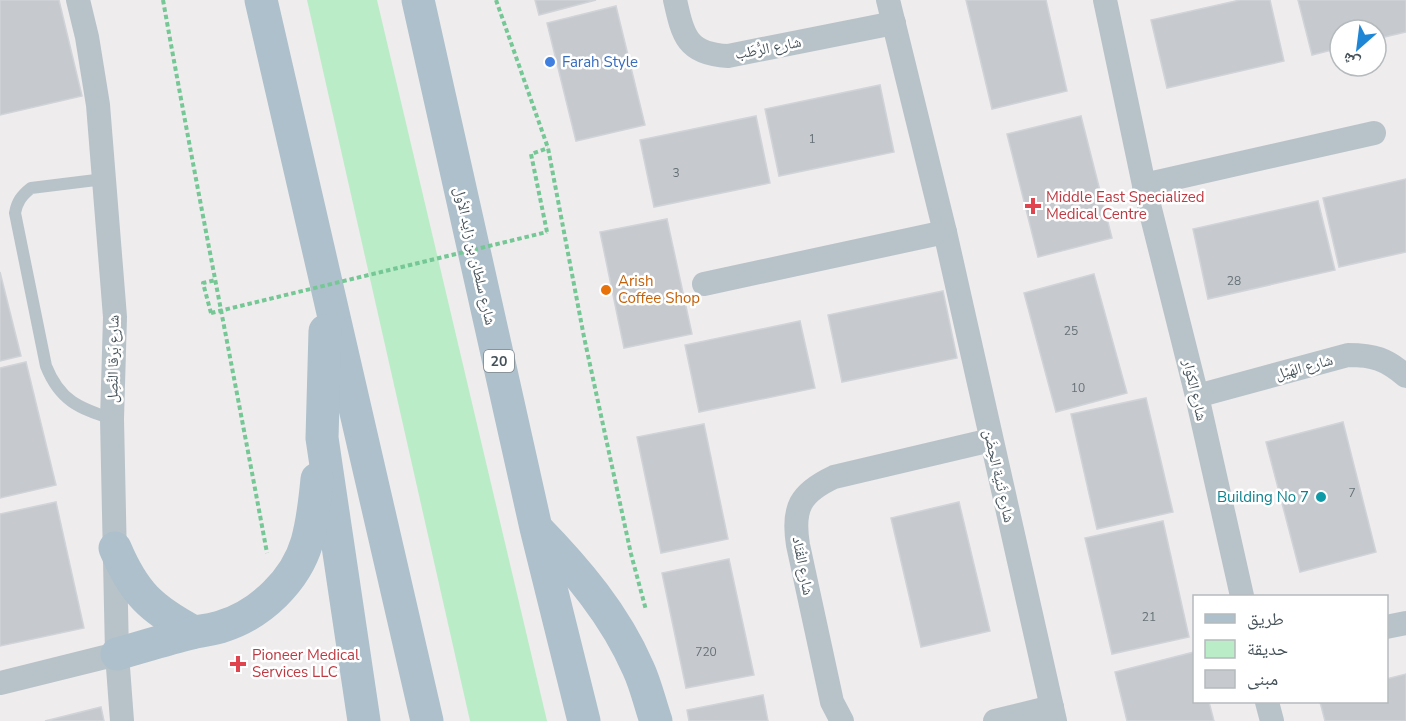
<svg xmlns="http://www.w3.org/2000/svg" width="1406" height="721" font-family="'Nunito Sans','Noto Naskh Arabic',sans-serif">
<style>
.green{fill:#bbecc8}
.building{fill:#c6cacf;stroke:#d0d3d8;stroke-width:1.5}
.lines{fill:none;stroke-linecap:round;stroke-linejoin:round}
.path{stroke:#75c895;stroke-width:4;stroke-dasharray:4.5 3;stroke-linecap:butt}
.lane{stroke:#b8c3c9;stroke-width:12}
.street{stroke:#b8c3c9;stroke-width:24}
.primary{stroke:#adc0cb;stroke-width:33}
.path-bridge{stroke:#75c895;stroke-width:4;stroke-dasharray:4.5 3;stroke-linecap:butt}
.shop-dot{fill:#3f7fe0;stroke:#fff;stroke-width:2}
.health-dot{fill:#e0444e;stroke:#fff;stroke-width:2}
.food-dot{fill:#e8710a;stroke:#fff;stroke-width:2}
.culture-dot{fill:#0f9aa8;stroke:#fff;stroke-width:2}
.labels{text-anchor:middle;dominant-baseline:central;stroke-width:5;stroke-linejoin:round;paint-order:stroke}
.number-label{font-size:12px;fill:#657076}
.shield{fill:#fff;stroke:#7d868b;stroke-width:1.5}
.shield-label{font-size:14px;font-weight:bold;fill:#455259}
.street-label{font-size:15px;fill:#455259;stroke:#fff}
.shop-label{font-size:15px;fill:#366cbe;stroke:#fff;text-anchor:start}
.health-label{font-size:15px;fill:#be3a42;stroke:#fff;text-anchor:start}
.food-label{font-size:15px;fill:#c56008;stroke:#fff;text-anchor:start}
.culture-label{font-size:15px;fill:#0d838f;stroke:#fff;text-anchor:end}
</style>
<rect width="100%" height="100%" fill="#efeced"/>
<path class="green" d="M307 0H377L547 721H470Z"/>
<g class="building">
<path d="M0 0H59L82 96 0 115Z"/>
<path d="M535 0H596L539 15Z"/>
<path d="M966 0H1046L1067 91 992 109Z"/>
<path d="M1240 0H1270L1284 61 1167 88 1151 20Z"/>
<path d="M1298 0H1406V32L1376 39V30H1340V48L1312 55Z"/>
<path d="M616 6 645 125 576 141 547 23Z"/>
<path d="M880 85 894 152 779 176 765 109Z"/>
<path d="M756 116 770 183 654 207 640 140Z"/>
<path d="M1081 116 1112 238 1038 257 1007 134Z"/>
<path d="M1406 179V252L1339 267 1323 198Z"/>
<path d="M1318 201 1335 270 1208 299 1193 229Z"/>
<path d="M667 219 692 334 624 348 600 232Z"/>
<path d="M0 272 21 356 0 361Z"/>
<path d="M1094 274 1127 393 1056 412 1024 293Z"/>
<path d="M943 291 957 358 842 382 828 315Z"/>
<path d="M800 321 815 388 699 412 685 345Z"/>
<path d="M26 362 56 485 0 498V368Z"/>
<path d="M1146 398 1173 512 1097 529 1071 414Z"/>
<path d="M1343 422 1376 552 1300 572 1266 442Z"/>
<path d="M704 424 728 539 661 553 637 437Z"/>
<path d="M56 502 84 628 0 646V514Z"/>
<path d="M959 502 990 631 921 647 891 518Z"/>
<path d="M1163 521 1189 637 1112 654 1085 538Z"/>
<path d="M729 559 754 675 686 688 662 573Z"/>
<path d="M1194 652V702H1209L1214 721H1127L1115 672Z"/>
<path d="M1406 674V721H1325L1320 702H1386V679Z"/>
<path d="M763 695 768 721H689L687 710Z"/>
<path d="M101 707 104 721H45Z"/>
</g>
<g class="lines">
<g class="path">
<path d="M163 0C196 185 233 369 267 553"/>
<path d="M496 0 548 148 584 337 631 554 646 610"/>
<path d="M547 232 531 154 548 148"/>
<path d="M211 313 203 283 216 280"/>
</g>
<path class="lane" d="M104 179 31 188C21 196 17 202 15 213L46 366C60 401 79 408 112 419"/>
<g class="street">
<path d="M78 0 87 37 98 105 115 317 112 419 117 654 122 721"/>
<path d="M675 0C683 36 687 54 728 56L894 23"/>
<path d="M888 0 945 232 1055 721"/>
<path d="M1105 0 1144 185 1197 396 1242 596"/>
<path d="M1144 185 1374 133"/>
<path d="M704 284 945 232"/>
<path d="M1197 396 1348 355C1374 355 1386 359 1406 376"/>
<path d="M1386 627 1406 623"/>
<path d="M0 683 117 654"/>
<path d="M1267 702 1272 721"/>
<path d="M842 721 832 702 798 545C792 508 800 493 834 477L991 440"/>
<path d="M995 721 1052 707"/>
</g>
<g class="primary">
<path d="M261 0 427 721"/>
<path d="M418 0 536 528 584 721"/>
<path d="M325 331 322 438 364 721"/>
<path d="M537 529C577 570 615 615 638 668 646 685 650 704 656 721"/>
<path d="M115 548C134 593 151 609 194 632"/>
<path d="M117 654C142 647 167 639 192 633 202 630 213 630 223 626 261 614 296 580 307 542 313 521 315 500 317 479"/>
</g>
<path class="path-bridge" d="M211 313 547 232"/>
</g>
<circle class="shop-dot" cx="550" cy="62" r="6"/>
<g class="health-dot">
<path d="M1030 197h6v6h6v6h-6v6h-6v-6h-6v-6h6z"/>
<path d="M235 655h6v6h6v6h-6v6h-6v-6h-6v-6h6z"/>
</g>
<circle class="food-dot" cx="606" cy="290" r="6"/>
<circle class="culture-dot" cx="1321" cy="497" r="6"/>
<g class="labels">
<g class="number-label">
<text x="812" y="139">1</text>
<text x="676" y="173">3</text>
<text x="1234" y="281">28</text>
<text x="1071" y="331">25</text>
<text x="1078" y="388">10</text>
<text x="1352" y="493">7</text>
<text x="1149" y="617">21</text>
<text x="706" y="652">720</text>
</g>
<rect class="shield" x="484" y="350" width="30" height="22" rx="4.5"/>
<g class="shield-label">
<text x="499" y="361">20</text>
</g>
<g class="street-label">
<text transform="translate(768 48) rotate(-11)">شارع الرُّطَب</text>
<text transform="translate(475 256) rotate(77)">شارع سلطان بن زايد الأول</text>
<text transform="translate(113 359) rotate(-89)">شارع بَرقا النِّصِل</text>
<text transform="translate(1304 367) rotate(-15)">شارع الهَيْل</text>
<text transform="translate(1195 390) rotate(77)">شارع الكوَار</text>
<text transform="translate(999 476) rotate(77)">شارع ثَنية الحِضَن</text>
<text transform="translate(803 566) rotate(79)">شارع القْنَاد</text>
</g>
<g class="shop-label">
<text x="562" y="62">Farah Style</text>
</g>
<g class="health-label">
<text x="1046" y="197">Middle East Specialized<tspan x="1046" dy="17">Medical Centre</tspan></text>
<text x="252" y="655">Pioneer Medical<tspan x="252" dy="17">Services LLC</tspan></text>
</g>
<g class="food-label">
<text x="618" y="281">Arish<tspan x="618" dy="17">Coffee Shop</tspan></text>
</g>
<g class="culture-label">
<text x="1309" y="497">Building No 7</text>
</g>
</g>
<rect x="1193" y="595" width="195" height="108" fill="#ffffff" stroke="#b5babd" stroke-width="1.5"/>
<rect x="1205" y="614" width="30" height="9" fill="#adc0cb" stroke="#b5babd" stroke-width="1.5"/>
<text x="1247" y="625" font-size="18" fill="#455259">طريق</text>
<rect x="1205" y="640" width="30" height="18" fill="#bbecc8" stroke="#b5babd" stroke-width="1.5"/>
<text x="1247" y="655" font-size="18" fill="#455259">حديقة</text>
<rect x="1205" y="670" width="30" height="18" fill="#c6cacf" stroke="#b5babd" stroke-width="1.5"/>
<text x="1247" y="685" font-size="18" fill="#455259">مبنى</text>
<g transform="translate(1358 48) rotate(208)"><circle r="28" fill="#ffffff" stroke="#b5babd" stroke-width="1.5"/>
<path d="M0-4.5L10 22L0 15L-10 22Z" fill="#1f86d6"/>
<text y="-9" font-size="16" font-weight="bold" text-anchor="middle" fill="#455259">ش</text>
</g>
</svg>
